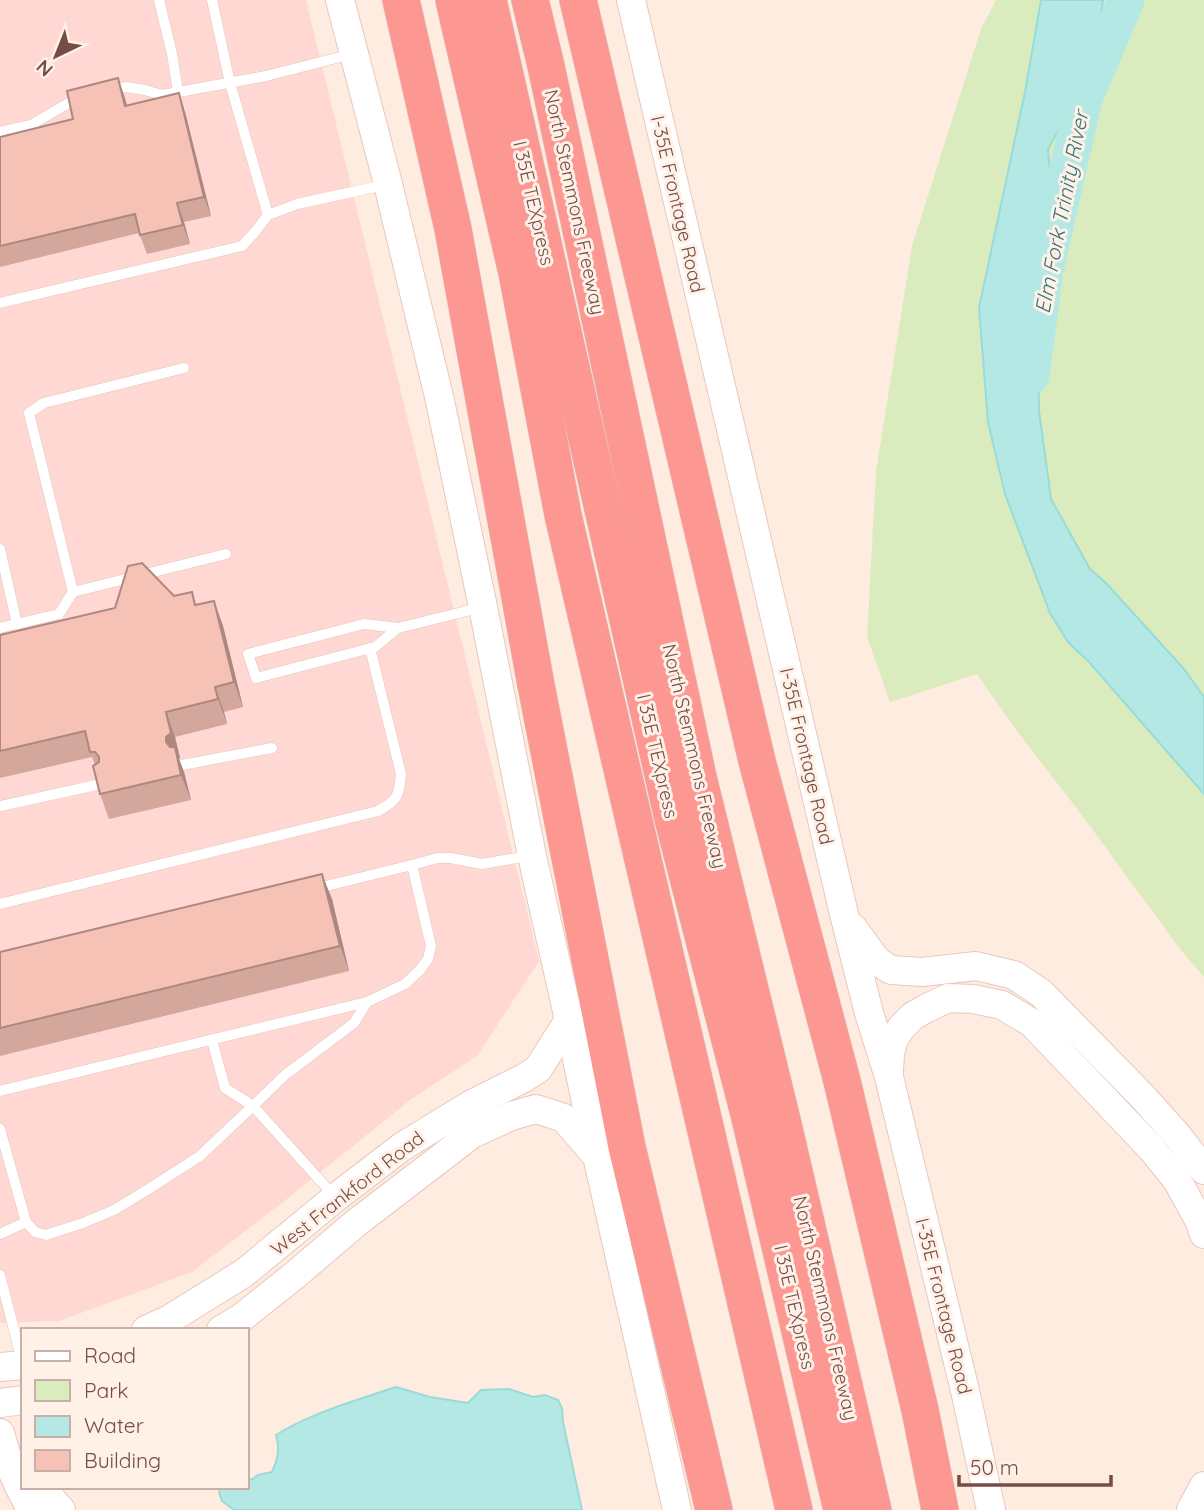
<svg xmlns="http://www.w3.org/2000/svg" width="1204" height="1510" font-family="Quicksand,sans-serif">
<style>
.commercial{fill:#ffd7d3}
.green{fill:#daecbe}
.water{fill:#b3e8e5;stroke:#99dbd8;stroke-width:2}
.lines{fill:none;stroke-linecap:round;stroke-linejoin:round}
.river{stroke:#b3e8e5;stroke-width:37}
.lane-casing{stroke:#e4c8be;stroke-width:11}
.secondary-casing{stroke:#eac7bb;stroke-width:30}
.highway-casing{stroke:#d9cdcb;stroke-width:38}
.lane{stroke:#fff;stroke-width:10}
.secondary{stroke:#fff;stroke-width:28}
.highway{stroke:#fd9791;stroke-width:37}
.wall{fill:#d3a79c}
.shaded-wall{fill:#ac887f}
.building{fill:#f5c2b5;stroke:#ac887f;stroke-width:2}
.labels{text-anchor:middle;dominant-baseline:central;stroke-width:6;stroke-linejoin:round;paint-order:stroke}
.street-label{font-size:19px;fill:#764d45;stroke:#fff1e8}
.water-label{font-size:21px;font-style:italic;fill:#357674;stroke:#fff1e8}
</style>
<rect width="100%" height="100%" fill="#feece0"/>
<path class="commercial" d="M0 0H306L539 961 477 1056 410 1100 288 1198 192 1272 59 1321 0 1323Z"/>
<path class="green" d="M996 0H1204V977L1180 949 1081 814 1016 730 977 674 890 702 867 637 876 472 912 246 981 29Z"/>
<g class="water">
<path d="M1041 0H1103L1099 31V72L1082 102 1062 124 1048 149 1051 182 1049 217 1042 243 1038 313 1039 411 1051 499 1090 569 1106 583 1184 669 1204 697V794L1090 663 1068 642 1050 613 1005 494 988 422 979 308 1025 92Z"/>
<path d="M396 1387 430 1397 468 1403 481 1390 509 1389 533 1397 545 1395 558 1400 562 1408 563 1422 582 1510H234L222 1501 219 1492 222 1487H247V1479H253L258 1475 272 1472C278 1458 280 1450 276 1435 313 1412 355 1401 396 1387Z"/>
</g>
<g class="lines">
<path class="river" d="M1031 376 1045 270 1084 99 1126 0"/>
<defs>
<g id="lane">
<path d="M159 0 172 54 178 92"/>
<path d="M212 0 230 83 268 215"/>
<path d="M110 90 126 87 145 90 162 95 266 76 352 54"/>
<path d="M0 132 31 125 79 97"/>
<path d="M0 303 242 246 255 232 268 215 297 204 384 185"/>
<path d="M0 549 17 624"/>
<path d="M73 592 29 413 44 403 184 368"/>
<path d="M364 624 398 628 375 647 256 678 248 654Z"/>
<path d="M0 628 59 614 73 592 226 554"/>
<path d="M398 628 479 608"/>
<path d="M182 765 272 748"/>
<path d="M0 806 101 784"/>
<path d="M314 889 412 865"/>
<path d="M0 904 378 811C398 800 399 796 401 774L370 648"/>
<path d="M212 1040 225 1088 253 1106 285 1075 354 1023 367 1002 405 984 420 970 428 959 431 946 412 865 438 858H451L482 864 528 856"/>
<path d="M0 1091 367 1002"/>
<path d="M0 1129 26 1222"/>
<path d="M0 1234 26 1222 35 1232 46 1235 83 1223 114 1210 147 1190 200 1156 253 1106 335 1197"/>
<path d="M0 1275 22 1361"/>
</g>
<g id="secondary">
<path d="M340 0 388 184 440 401 483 607 532 856 569 1020 597 1156 677 1510"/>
<path d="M631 0 844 914 869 1013 889 1077 966 1395 991 1510"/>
<path d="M853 928 877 961 891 970 922 972 976 966 1014 975 1041 993 1142 1096 1177 1135 1204 1170"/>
<path d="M889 1071 890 1053 894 1039 901 1028 913 1016 925 1009 948 998 973 999 1002 1005 1032 1023 1152 1149 1177 1180 1199 1220 1204 1234"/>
<path d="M146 1330 170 1319 244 1273 335 1198 403 1146 472 1104 524 1078 538 1069 569 1020"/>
<path d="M221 1330 241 1318 295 1275 356 1223 472 1134 511 1116 536 1109 564 1118 595 1154"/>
<path d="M0 1367 23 1365"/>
<path d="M0 1403 23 1400"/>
<path d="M0 1433C7 1461 17 1486 32 1510"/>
<path d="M47 1487 51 1499 61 1510"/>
<path d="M1191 1510 1204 1486"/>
</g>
<g id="highway">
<path d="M401 0 453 229 536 685 627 1147 714 1510"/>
<path d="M454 0 517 273 563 515 794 1510"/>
<path d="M488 0 673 819 749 1114 842 1510"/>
<path d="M530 0 546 66 698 777 782 1120 873 1510"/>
<path d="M578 0 757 761 842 1081 920 1410 940 1510"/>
</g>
</defs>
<use href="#lane" class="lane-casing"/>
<use href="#secondary" class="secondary-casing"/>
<use href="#highway" class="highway-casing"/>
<use href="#lane" class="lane"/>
<use href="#secondary" class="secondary"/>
<use href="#highway" class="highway"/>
</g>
<g class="wall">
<path d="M125 98 127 106 185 112 211 216 184 222 190 244 147 254 139 233 0 267V137L73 119Z"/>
<path d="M174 596 197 605 214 601 223 626 243 707 224 712 227 724 175 737 180 758 179 759 184 772 191 800 109 819 100 794 95 765 92 757 0 778V635L115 608Z"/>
<path d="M332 899 349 971 0 1056V952Z"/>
</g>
<g class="shaded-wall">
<path d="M118 78 125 98 132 125 125 106Z"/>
<path d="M179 93 185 112 211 216 204 197Z"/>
<path d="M177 203 184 222 190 244 183 225Z"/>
<path d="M214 601 223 626 243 707 234 682Z"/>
<path d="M215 687 224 712 227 724 218 699Z"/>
<path d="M166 712 175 737 180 758 179 759 184 772 191 800 181 775 166 742Z"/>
<path d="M322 874 332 899 349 971 340 946Z"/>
</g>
<g class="building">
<path d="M118 78 125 106 179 93 204 197 177 203 183 225 140 235 135 214 0 246V137L73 119 67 91Z"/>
<path d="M142 563 174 596 192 592 195 605 214 601 234 682 215 687 218 699 166 712 171 733 166 737V742L170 747H175L181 775 100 794 93 766 99 762V757L95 752H90L85 731 0 751V635L115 608 128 566Z"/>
<path d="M322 874 340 946 0 1028V952Z"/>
</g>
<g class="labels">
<g class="street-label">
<text transform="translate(575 202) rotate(78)">North Stemmons Freeway</text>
<text transform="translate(534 203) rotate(77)">I 35E TEXpress</text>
<text transform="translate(678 204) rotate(77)">I-35E Frontage Road</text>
<text transform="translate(658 756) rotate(77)">I 35E TEXpress</text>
<text transform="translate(695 756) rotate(77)">North Stemmons Freeway</text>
<text transform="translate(807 756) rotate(77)">I-35E Frontage Road</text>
<text transform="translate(347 1193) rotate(-38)">West Frankford Road</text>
<text transform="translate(944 1306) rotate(76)">I-35E Frontage Road</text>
<text transform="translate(795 1307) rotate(77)">I 35E TEXpress</text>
<text transform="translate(826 1308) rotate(77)">North Stemmons Freeway</text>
</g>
<g class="water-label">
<text transform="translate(1061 212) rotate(-79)">Elm Fork Trinity River</text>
</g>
</g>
<rect x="21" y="1328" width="228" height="161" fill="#fff1e8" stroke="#c8afa7" stroke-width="2"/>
<rect x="35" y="1351" width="35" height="10" fill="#ffffff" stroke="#c8afa7" stroke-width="2"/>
<text x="84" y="1363" font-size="21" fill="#764d45">Road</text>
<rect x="35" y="1380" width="35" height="21" fill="#daecbe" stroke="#c8afa7" stroke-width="2"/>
<text x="84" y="1398" font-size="21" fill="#764d45">Park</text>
<rect x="35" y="1416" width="35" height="21" fill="#b3e8e5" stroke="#c8afa7" stroke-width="2"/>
<text x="84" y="1433" font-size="21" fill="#764d45">Water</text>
<rect x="35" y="1450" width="35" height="21" fill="#f5c2b5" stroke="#c8afa7" stroke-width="2"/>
<text x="84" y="1468" font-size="21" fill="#764d45">Building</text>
<g transform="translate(56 56) rotate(223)" stroke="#fff1e8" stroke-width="5" paint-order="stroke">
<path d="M0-5L12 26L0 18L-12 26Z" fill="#764d45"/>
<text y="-10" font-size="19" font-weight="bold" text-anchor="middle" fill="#764d45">N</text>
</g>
<path d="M959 1475v10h152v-10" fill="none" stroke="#764d45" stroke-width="3.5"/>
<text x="970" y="1475" font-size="21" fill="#764d45" stroke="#fff1e8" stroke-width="5" paint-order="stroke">50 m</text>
</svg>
